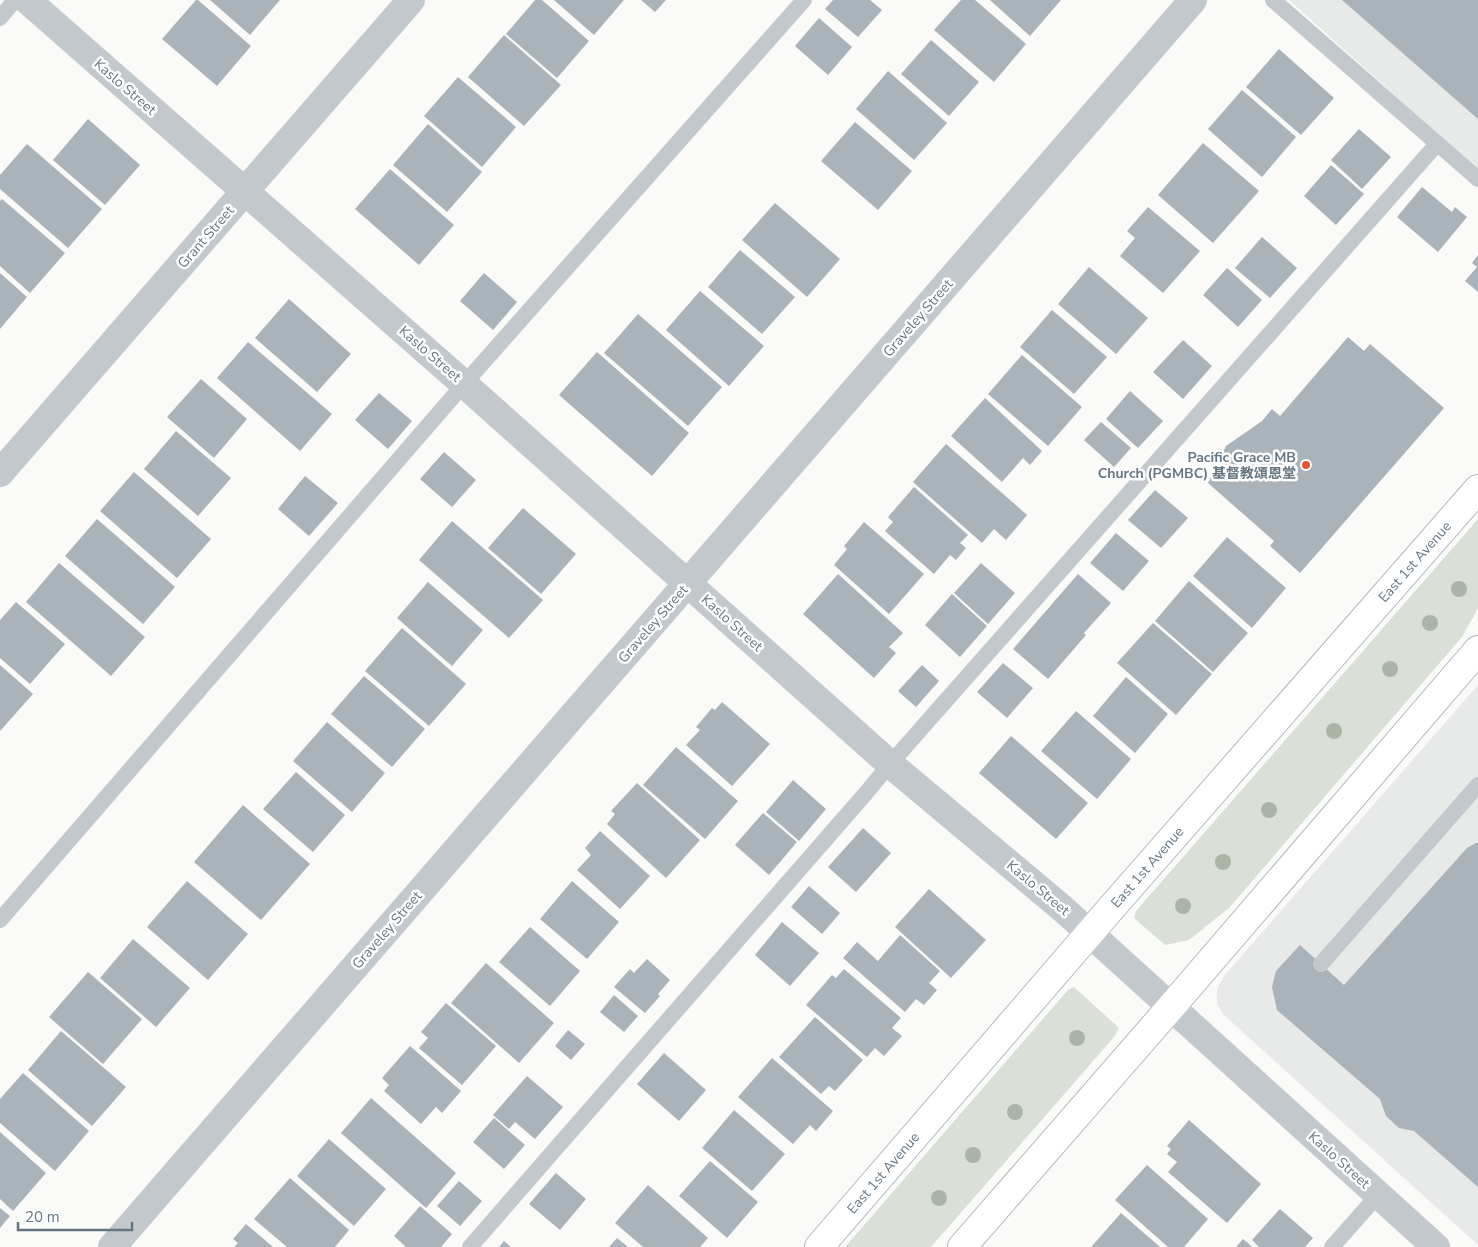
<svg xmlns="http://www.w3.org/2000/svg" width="1478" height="1247" font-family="'Nunito Sans','Noto Sans SC',sans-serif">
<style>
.built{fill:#e8e9e9}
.green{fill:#dadfd7}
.building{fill:#aab3b9}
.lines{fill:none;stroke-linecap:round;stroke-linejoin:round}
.secondary-casing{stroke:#b3babf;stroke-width:30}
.lane{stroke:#c3c8cc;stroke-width:16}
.street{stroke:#c3c8cc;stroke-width:28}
.secondary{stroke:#fff;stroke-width:28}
.tree{fill:#aab4a7}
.poi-dot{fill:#e4572e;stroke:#fff;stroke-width:2}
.labels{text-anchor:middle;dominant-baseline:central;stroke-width:5;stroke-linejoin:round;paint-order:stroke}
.street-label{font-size:14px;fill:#657683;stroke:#fff}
.poi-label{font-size:14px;font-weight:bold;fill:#657683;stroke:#fff;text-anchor:end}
</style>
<rect width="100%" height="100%" fill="#fafaf8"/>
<g class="built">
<path d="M1289 0H1478V170Z"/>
<path d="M1478 685V1245L1224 1015 1217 1004V989L1224 976Z"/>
</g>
<g class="green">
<path d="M1478 519V608L1462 637 1229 908 1189 940 1165 945 1134 918 1136 911Z"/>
<path d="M1074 987 1119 1028 1114 1037 931 1247H845L1068 990Z"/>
</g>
<g class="building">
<path d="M196 0H198L251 46 217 86 162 39Z"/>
<path d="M210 0H280L250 35Z"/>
<path d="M535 0H542L589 41 557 78 506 34Z"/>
<path d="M554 0H624L594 35Z"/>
<path d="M641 0H666L655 12Z"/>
<path d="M833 0H870L882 10 858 37 825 9Z"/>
<path d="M961 0H975L1026 44 994 82 934 30Z"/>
<path d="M990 0H1061L1030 36Z"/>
<path d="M1342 0H1478V119Z"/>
<path d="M819 18 852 47 828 75 795 46Z"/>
<path d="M504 35 561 85 524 126 468 77Z"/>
<path d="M931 40 979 82 949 116 901 74Z"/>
<path d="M1279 49 1334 98 1301 135 1246 87Z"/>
<path d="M888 71 947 123 914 160 856 109Z"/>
<path d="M458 77 516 127 482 167 424 116Z"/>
<path d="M1242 90 1296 137 1262 177 1208 129Z"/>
<path d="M88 119 140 165 105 205 53 160Z"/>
<path d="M855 122 912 171 878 210 821 161Z"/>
<path d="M428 124 482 172 447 212 393 165Z"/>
<path d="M1359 129 1391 157 1362 189 1331 160Z"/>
<path d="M1203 143 1259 191 1213 243 1158 195Z"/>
<path d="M27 144 102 209 68 248 0 189V175Z"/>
<path d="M1331 165 1364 194 1336 225 1304 196Z"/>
<path d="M390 169 454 225 419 265 355 209Z"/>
<path d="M1422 187 1452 212 1455 207 1467 217 1438 252 1397 217Z"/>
<path d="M2 199 65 253 30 293 0 266V201Z"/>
<path d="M775 203 840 259 807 297 742 240Z"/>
<path d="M1148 207 1200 251 1163 293 1120 256 1135 238 1127 231Z"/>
<path d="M1262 237 1297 268 1270 298 1235 268Z"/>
<path d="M740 250 795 297 762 334 708 287Z"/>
<path d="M1478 255V292L1465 281 1477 267 1472 263Z"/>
<path d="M1089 267 1148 318 1116 354 1058 304Z"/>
<path d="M1227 268 1262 300 1238 327 1203 295Z"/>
<path d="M0 273 27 297 0 329Z"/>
<path d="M484 273 517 302 493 330 460 301Z"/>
<path d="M700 291 764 346 729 386 666 330Z"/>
<path d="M289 299 351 354 317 392 255 338Z"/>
<path d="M1052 310 1107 357 1074 394 1020 347Z"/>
<path d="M638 314 722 387 688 426 604 353Z"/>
<path d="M1348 337 1364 351 1370 344 1444 408 1300 573 1270 546 1274 541 1208 483 1226 446 1262 421 1272 409 1280 416Z"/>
<path d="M1183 340 1212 366 1183 399 1153 372Z"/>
<path d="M248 342 332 414 300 451 217 378Z"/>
<path d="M597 352 689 433 652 476 559 395Z"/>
<path d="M1022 355 1082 407 1048 446 988 394Z"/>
<path d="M201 379 247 419 214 458 167 417Z"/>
<path d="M1130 391 1163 421 1138 448 1106 419Z"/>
<path d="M379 393 412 421 388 449 355 420Z"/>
<path d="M985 398 1042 451 1030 465 1023 458 1002 482 951 436Z"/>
<path d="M1101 422 1131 448 1114 467 1084 440Z"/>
<path d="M176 431 231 478 198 516 144 469Z"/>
<path d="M946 444 1027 515 1006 540 994 529 982 543 913 482Z"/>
<path d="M444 452 476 480 452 507 420 479Z"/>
<path d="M134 472 211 539 177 578 100 511Z"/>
<path d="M305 476 338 503 309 536 278 509Z"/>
<path d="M914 487 968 535 960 543 966 548 956 560 950 555 934 574 885 531 893 522 888 517Z"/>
<path d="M1155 490 1188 518 1161 548 1128 520Z"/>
<path d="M523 508 576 554 541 594 488 548Z"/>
<path d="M97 519 175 587 143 624 65 556Z"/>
<path d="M452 521 543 600 509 638 419 560Z"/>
<path d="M864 522 924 574 889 614 834 565 847 549 844 546Z"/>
<path d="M1116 533 1149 561 1123 591 1090 563Z"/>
<path d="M1227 537 1286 588 1252 628 1193 576Z"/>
<path d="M59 563 145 637 111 676 26 602Z"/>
<path d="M981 563 1015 593 988 624 954 593Z"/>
<path d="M838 574 903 633 889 647 896 653 874 678 803 614Z"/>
<path d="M1078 574 1111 603 1084 633 1086 635 1048 679 1013 649Z"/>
<path d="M1189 581 1248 633 1213 672 1155 621Z"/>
<path d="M428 582 483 630 452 666 397 618Z"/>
<path d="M952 594 987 626 960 657 925 625Z"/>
<path d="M16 602 65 644 30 684 0 658V620Z"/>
<path d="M1153 623 1212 674 1176 715 1117 663Z"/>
<path d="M402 628 466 684 429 726 365 671Z"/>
<path d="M1003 663 1033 688 1007 718 977 692Z"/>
<path d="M0 665 33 694 0 731Z"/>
<path d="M922 665 939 681 916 707 898 691Z"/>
<path d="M364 676 425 729 392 767 331 714Z"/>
<path d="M1126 677 1168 714 1135 753 1093 716Z"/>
<path d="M722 702 770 744 732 786 686 745 700 730 696 727 712 708 715 710Z"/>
<path d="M1076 711 1131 759 1097 799 1041 751Z"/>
<path d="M327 722 385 773 352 812 293 761Z"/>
<path d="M1011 736 1088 803 1056 839 979 773Z"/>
<path d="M676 747 738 801 705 839 643 785Z"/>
<path d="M296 772 345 815 313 852 263 809Z"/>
<path d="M793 780 826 809 799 841 766 812Z"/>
<path d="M637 783 700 840 666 878 607 824 615 814 611 811Z"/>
<path d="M243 805 310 864 261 920 194 862Z"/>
<path d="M763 813 797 842 769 875 735 845Z"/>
<path d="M863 828 891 853 856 892 828 867Z"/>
<path d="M600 831 650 876 620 909 577 870 591 855 585 848Z"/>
<path d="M1476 843H1478V1187L1414 1131 1399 1128 1386 1116 1380 1099 1277 1010 1272 987 1276 971 1300 945 1344 985 1467 848Z"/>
<path d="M187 881 248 934 208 980 147 927Z"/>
<path d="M572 881 619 922 587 959 540 919Z"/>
<path d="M809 886 840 913 822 934 791 907Z"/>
<path d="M929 889 986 940 951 978 895 927Z"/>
<path d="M782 922 819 953 790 986 755 955Z"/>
<path d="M530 927 580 971 550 1006 499 962Z"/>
<path d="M900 935 940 971 929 983 937 990 924 1005 916 999 905 1012 843 958 857 942 878 961Z"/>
<path d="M133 939 190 988 156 1027 100 978Z"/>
<path d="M647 959 670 980 658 994 660 996 645 1013 614 987 630 969 634 973Z"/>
<path d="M486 963 554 1023 519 1063 451 1003Z"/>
<path d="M844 969 901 1018 892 1028 902 1036 884 1056 875 1048 867 1057 806 1005 832 975 836 978Z"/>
<path d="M88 972 142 1019 103 1064 49 1017Z"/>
<path d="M614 995 638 1016 624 1032 600 1012Z"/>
<path d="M446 1003 496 1046 462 1085 419 1048 428 1038 421 1032Z"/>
<path d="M815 1017 863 1060 835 1091 829 1086 821 1094 779 1057Z"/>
<path d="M568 1030 585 1044 571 1060 555 1046Z"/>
<path d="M61 1031 126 1087 92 1126 28 1070Z"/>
<path d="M410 1046 461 1091 442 1113 436 1107 421 1124 384 1091 389 1085 382 1078Z"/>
<path d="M664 1053 706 1090 679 1121 637 1084Z"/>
<path d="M772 1058 833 1111 816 1131 810 1125 793 1144 738 1097Z"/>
<path d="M23 1073 89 1131 55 1171 0 1123V1099Z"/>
<path d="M527 1076 563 1107 535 1139 515 1122 509 1129 493 1115Z"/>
<path d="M371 1098 456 1173 426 1208 341 1133Z"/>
<path d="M734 1110 785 1154 752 1191 702 1148Z"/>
<path d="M494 1118 525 1145 504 1169 473 1142Z"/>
<path d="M1189 1120 1261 1184 1227 1223 1168 1172 1177 1162 1167 1154 1171 1149 1167 1146Z"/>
<path d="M0 1132 46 1173 13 1211 0 1199Z"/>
<path d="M329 1139 386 1189 354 1226 297 1176Z"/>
<path d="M710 1161 758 1202 727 1238 679 1196Z"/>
<path d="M1147 1165 1208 1219 1184 1247H1168L1115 1200Z"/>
<path d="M556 1173 586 1199 560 1230 529 1204Z"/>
<path d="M290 1178 349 1230 335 1247H287L254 1219Z"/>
<path d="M459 1181 482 1201 460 1226 437 1206Z"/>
<path d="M648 1185 708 1238 700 1247H643L615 1223Z"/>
<path d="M420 1206 452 1234 441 1247H406L394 1236Z"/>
<path d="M0 1208 10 1216 0 1228Z"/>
<path d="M1280 1209 1313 1238 1305 1247H1259L1252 1240Z"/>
<path d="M1121 1213 1160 1247H1091Z"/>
<path d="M246 1224 273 1247H234L238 1243 233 1239Z"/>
<path d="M617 1238 628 1247H609Z"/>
<path d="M1243 1239 1248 1243 1252 1247H1236Z"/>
<path d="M504 1241 511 1247H499Z"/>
</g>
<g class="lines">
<defs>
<g id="secondary">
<path id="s1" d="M819 1247 1113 906 1478 489"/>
<path d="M962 1247 1171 1007 1478 650"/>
</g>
</defs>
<use href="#secondary" class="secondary-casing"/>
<g class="lane">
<path d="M1273 0 1478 179"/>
<path d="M0 18 15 0"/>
<path d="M0 920 464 384 804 0"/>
<path d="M1321 964 1478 785"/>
<path d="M470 1247 866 793 890 764 1437 144"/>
<path d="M1332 1247 1378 1195"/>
</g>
<g class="street">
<path d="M27 0 464 384 890 764 1063 909 1436 1247"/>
<path d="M0 473 411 0"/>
<path d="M112 1247 1193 0"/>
</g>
<use href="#secondary" class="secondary"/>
</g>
<g class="tree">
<circle cx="1459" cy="589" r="8"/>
<circle cx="1430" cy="623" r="8"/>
<circle cx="1390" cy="669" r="8"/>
<circle cx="1334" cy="731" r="8"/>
<circle cx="1269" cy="810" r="8"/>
<circle cx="1223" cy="862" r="8"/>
<circle cx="1183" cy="906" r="8"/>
<circle cx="1077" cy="1038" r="8"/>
<circle cx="1015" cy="1112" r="8"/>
<circle cx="973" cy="1155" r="8"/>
<circle cx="939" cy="1198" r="8"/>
</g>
<circle class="poi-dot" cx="1306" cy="465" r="5"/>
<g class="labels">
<g class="street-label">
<text transform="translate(125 87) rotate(41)">Kaslo Street</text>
<text transform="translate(206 237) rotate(-49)">Grant Street</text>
<text transform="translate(918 318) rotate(-49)">Graveley Street</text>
<text transform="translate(430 354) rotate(41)">Kaslo Street</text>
<text stroke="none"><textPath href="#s1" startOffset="908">East 1st Avenue</textPath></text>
<text transform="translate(732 623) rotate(42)">Kaslo Street</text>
<text transform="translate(653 624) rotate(-49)">Graveley Street</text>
<text stroke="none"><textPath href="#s1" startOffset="502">East 1st Avenue</textPath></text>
<text transform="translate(1038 888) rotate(40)">Kaslo Street</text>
<text transform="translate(387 930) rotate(-49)">Graveley Street</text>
<text transform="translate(1339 1160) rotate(42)">Kaslo Street</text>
<text stroke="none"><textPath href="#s1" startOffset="98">East 1st Avenue</textPath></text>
</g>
<g class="poi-label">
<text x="1296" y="457">Pacific Grace MB<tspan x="1296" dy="16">Church (PGMBC) 基督教頌恩堂</tspan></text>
</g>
</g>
<path d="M18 1222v8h114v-8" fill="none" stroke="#657683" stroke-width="2.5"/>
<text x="25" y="1222" font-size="15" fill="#657683" stroke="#ffffff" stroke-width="4" paint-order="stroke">20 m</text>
</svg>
